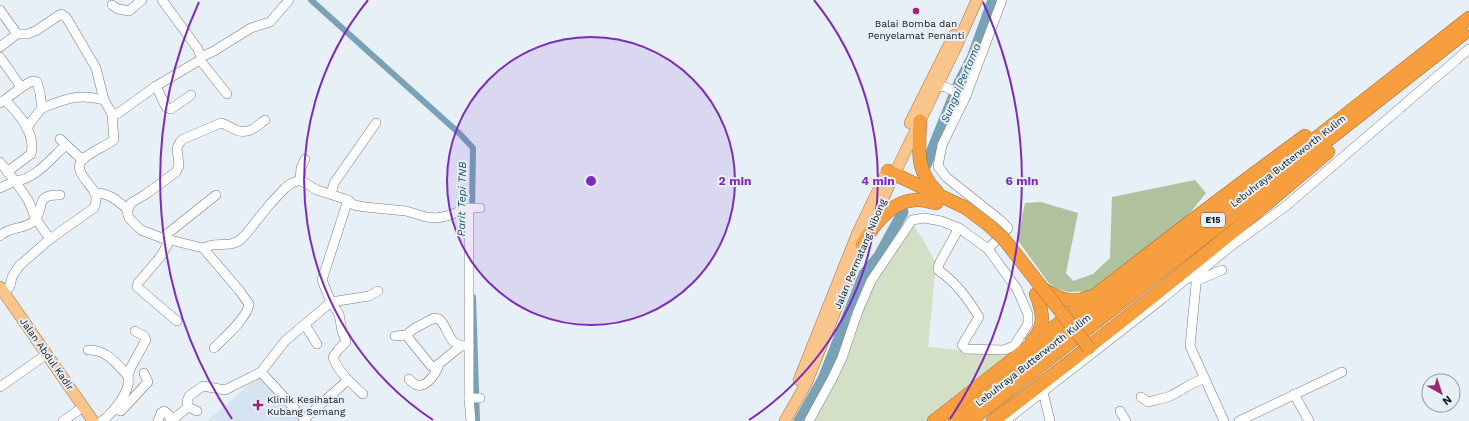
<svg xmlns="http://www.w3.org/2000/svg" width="1469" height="421" font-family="'Work Sans',sans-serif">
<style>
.built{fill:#d6e4f1}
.green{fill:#d3e0c6}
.forest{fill:#afc19d}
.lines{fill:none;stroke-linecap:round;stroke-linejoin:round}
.canal{stroke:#79a2b6;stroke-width:6}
.river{stroke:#79a2b6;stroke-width:11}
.minor-casing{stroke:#767d84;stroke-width:10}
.major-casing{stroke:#a86f32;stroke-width:12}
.highway-casing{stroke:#a86f32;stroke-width:14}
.minor{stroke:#fff;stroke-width:9}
.major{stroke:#fac58c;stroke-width:11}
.highway{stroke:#f79e3f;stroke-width:13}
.highway-bridge-casing{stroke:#a86f32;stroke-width:14;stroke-linecap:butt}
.highway-bridge{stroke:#f79e3f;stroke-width:13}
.ring{fill:none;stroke:#7b2cbf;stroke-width:2}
.poi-dot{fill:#a12274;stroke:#e7eff7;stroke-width:1.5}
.labels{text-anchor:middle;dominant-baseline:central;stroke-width:4;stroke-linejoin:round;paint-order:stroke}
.shield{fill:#e7eff7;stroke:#54585d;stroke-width:1}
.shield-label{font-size:9px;font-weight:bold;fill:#15181b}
.poi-label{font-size:10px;fill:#15181b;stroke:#e7eff7}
.street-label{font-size:10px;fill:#15181b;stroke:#e7eff7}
.water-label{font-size:11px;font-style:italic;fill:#1b5167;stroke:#e7eff7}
.centre{fill:#7b2cbf;stroke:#e7eff7;stroke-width:2}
.ring-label{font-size:12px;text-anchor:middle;font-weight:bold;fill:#7b2cbf;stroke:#e7eff7;stroke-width:4;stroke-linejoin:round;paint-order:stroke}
</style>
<rect width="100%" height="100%" fill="#e7eff7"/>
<path class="built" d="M259 376 304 421H207Z"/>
<path class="green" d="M912 224 921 236 936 263 928 347 1009 355 928 421H812L873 281Z"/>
<path class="forest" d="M1195 180 1206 193 1189 214 1091 291 1069 292 1055 288 1048 282 1017 239 1025 203 1041 202 1078 213 1066 273 1073 281 1093 274 1110 258 1112 197Z"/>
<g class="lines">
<g class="canal">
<path d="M311 0 460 134 473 148 472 211"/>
<path d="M473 297 477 421"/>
</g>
<g class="river">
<path d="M926 165 959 83 972 58 993 0"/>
<path d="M799 421 823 379 864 274 879 256 903 212"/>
</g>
<defs>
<g id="minor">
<path d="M162 0 198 49 201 57"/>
<path d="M112 5 118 9 129 11 142 0"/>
<path d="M0 10 17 34"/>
<path d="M0 47 17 34H28L37 30 61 14 66 17 96 68 104 100 112 114 114 140C104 147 90 152 82 160 73 171 90 183 95 193 97 198 96 203 94 208L50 239 19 266 12 277 10 286 4 293"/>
<path d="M0 57 21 87"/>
<path d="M200 60 227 94"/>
<path d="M156 86 166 107 171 109 191 95"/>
<path d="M938 86 945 87 966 96"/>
<path d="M5 100C19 114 36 133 31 154L7 172"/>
<path d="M0 103C11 96 20 87 32 81L37 82 40 93 42 108 30 123 27 129"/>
<path d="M42 108C66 99 78 93 104 100"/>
<path d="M112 114H117L156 86 200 60 201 57 214 51 251 28 270 22 289 0"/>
<path d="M265 120C256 127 248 135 236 130 230 128 227 124 221 123L183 139 180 142 177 148 179 166 176 172 146 194 131 203 127 212 129 218 141 230 162 238 203 248 212 245 231 244 239 241 246 234 270 204 285 188 292 183 300 180 317 190 348 200 354 205 365 207 406 211 426 217 436 218 447 216 469 208H480"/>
<path d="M60 139 78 156 84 159"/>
<path d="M0 162 15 181C35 180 51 158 66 145"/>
<path d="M300 180 301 168 305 159"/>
<path d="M0 188 15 181 28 200 36 219 50 239"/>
<path d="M95 193C109 193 117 200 127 209"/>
<path d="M331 194 334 183 376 123"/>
<path d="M348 200 322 280 331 302 339 314 342 331 346 342 338 350 333 357C338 372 352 384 363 394"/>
<path d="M469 208V398L471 421"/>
<path d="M0 236C10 226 24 230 34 221 46 209 33 194 60 195"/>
<path d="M162 238 216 195"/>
<path d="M170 240 161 256 138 283 137 287 177 321"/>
<path d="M203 248 239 290 249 304C248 317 224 338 214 348"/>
<path d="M988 249 1008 228 1000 220 946 177 938 166 942 145 966 96 1002 0"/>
<path d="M1197 274 1190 346 1224 421"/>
<path d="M1196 281 1222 270"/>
<path d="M305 325 317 344"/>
<path d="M406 335 431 366 435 367 461 346"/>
<path d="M395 336 406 335 415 328 434 318 439 319C452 331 445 346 469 346"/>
<path d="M88 350C106 349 116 363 128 376 128 378 129 383 128 385 126 396 111 415 102 421"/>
<path d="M261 372 306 421"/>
<path d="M128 376 131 367 146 340 144 336 135 331"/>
<path d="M409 379C411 381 413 384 417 385 427 388 437 372 439 364"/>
<path d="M0 387 47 354"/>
<path d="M1043 392 1050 421"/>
<path d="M1294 394 1309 421"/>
<path d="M1141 397 1148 402C1155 400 1163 399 1170 396 1182 391 1191 382 1204 379"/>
<path d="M469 398H480"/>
<path d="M115 409 121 411 148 382 144 373"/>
<path d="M197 411 188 407 187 402 189 396 203 386 225 390 261 372 285 341 331 302 369 296 378 291"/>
<path d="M1120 411 1126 421"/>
<path d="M304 419 348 380"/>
<path d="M63 421 83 407"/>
<path d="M158 421 161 413 164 411 168 414 171 421"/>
<path d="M171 421 188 407"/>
<path d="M809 421 832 379 842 358 858 311 871 281 912 220 924 218 941 221 959 228 988 249 1017 289 1028 314V324L1014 346 1004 350 966 349 962 345 979 317C968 299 956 282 938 270L939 264 959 228"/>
<path d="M1005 421 1162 299 1185 280 1197 274 1231 246 1286 206 1469 49"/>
<path d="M1239 421 1342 372"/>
</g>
<g id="major">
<path d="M910 123 954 35"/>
<path d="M0 287 93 421"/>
<path d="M799 380 858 232 888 170"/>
<path d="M785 421 806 384 862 245 891 181 954 51 977 0"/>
</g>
<g id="highway">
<path d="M920 121C919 151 915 170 937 192"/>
<path d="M888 171 966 208"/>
<path d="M862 245C873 225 890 202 915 200 921 199 930 202 936 203"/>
<path d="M1043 289C1058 298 1071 305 1089 297"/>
<path d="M1032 341C1046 326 1043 312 1036 294"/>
<path d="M934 421C1057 325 1179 228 1305 136"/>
<path d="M955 421 1469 18"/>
<path d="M970 421 1463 34"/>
<path d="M993 421C1107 334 1219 245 1328 152"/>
</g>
</defs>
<use href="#minor" class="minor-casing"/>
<use href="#major" class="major-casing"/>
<use href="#highway" class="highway-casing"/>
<use href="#minor" class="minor"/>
<use href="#major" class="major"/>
<use href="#highway" class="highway"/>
<defs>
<path id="highway-bridge" d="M966 208 991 227 1003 238 1089 348"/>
</defs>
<use href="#highway-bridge" class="highway-bridge-casing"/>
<use href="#highway-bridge" class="highway-bridge"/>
</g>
<circle cx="591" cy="181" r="144" fill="#7b2cbf" fill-opacity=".12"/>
<g class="ring">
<circle cx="591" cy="181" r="144"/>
<path d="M433 420A287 287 0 0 1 368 0M814 0A287 287 0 0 1 749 420"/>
<path d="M232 419A431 431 0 0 1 199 2M983 2A431 431 0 0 1 950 419"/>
</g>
<g class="poi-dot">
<circle cx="916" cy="11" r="4"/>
<path d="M256 399h4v4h4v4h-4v4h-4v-4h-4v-4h4z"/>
</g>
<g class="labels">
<rect class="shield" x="1201" y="213" width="24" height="14" rx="3"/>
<g class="shield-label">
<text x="1213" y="220">E15</text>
</g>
<g class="poi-label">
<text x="916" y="23">Balai Bomba dan<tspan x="916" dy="12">Penyelamat Penanti</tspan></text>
<text x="267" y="399" text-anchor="start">Klinik Kesihatan<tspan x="267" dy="12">Kubang Semang</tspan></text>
</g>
<g class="street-label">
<text transform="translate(1288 161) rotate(-38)">Lebuhraya Butterworth Kulim</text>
<text transform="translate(860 254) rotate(-67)">Jalan Permatang Nibong</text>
<text transform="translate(47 354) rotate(55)">Jalan Abdul Kadir</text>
<text transform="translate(1033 360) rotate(-38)">Lebuhraya Butterworth Kulim</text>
</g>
<g class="water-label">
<text transform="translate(961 83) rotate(-67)">Sungai Pertama</text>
<text transform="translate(462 199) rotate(-89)">Parit Tepi TNB</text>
</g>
</g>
<circle cx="591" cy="181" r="6" class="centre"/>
<g class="ring-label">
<text x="735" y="185">2 min</text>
<text x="878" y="185">4 min</text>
<text x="1022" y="185">6 min</text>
</g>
<g transform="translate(1441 393) rotate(141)"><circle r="19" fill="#e7eff7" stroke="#93999f"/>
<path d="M0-3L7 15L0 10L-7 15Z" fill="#a12274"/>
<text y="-6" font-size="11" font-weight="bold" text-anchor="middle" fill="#15181b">N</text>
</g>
</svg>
